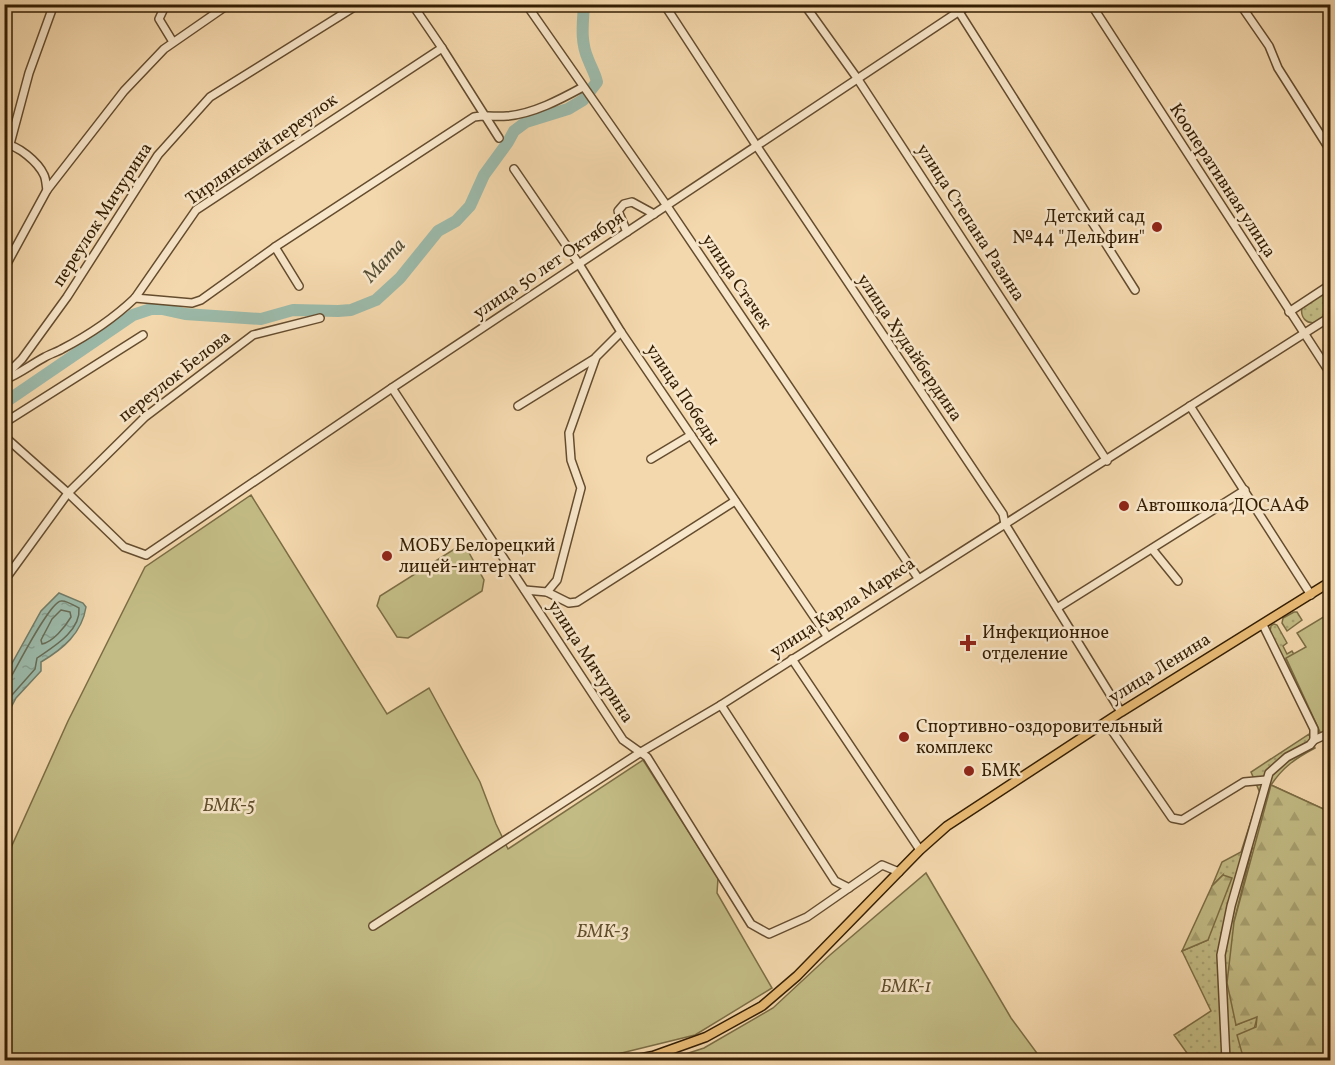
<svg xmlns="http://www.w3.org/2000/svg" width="1335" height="1065" font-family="Vollkorn,serif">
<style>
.grass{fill:url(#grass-dots);stroke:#7c6d44;stroke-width:1.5}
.forest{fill:url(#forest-firs);stroke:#7c6d44;stroke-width:1.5}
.garden{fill:#c3bc85;stroke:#7c6d44;stroke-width:1.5}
.water{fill:url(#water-ripples);stroke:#727c67;stroke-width:1.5}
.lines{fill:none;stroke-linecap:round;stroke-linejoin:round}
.shore{stroke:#686c56;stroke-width:1.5}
.river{stroke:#9cbaaa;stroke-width:12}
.minor-casing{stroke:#644c2e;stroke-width:10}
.major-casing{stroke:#341e03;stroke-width:11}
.minor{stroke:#f8e6ca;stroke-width:7}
.major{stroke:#eabc76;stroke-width:8}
.poi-dot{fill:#8f2418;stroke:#f8e6ca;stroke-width:2}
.labels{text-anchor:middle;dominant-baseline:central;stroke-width:5;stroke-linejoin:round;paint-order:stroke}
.street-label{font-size:18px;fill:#341e03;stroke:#f8e6ca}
.poi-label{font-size:18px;fill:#341e03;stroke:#f8e6ca;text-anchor:start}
.park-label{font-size:18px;font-style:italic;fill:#5f4d2a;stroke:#f8e6ca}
.water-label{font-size:20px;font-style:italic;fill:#534d35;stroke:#f8e6ca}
</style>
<defs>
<pattern id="grass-dots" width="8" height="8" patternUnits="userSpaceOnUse" patternTransform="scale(1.5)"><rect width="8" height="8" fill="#c3bc85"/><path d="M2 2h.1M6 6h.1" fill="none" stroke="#a8a171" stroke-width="1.8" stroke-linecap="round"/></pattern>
<pattern id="forest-firs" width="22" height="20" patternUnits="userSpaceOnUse" patternTransform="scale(1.5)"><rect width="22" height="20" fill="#c3bc85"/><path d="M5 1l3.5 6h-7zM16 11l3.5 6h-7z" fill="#a8a171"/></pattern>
<pattern id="water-ripples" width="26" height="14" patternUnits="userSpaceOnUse" patternTransform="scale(1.5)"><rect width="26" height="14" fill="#9cbaaa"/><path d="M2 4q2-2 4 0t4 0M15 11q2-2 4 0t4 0" fill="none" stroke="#879f91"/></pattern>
</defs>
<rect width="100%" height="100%" fill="#f4d8ad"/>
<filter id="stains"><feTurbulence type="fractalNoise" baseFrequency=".00333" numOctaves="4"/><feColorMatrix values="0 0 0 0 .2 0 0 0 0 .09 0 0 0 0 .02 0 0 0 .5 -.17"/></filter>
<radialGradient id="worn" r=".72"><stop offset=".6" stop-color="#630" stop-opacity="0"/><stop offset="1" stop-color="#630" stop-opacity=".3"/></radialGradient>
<g class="grass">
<path d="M1330 289V314C1326 317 1321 321 1317 322 1306 325 1300 317 1302 307Z"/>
<path d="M1294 612H1297L1302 620 1287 631 1282 623 1283 618Z"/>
<path d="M1274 624 1277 625 1287 643 1283 646 1287 654 1292 651 1301 666 1321 734 1286 659H1283L1270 631 1271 626Z"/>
<path d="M1309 734 1315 748C1296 758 1283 767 1271 785L1330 812 1252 849 1234 922 1236 1025 1257 1016C1256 1033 1244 1044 1241 1060H1192L1174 1035 1211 1011 1182 951 1208 940 1223 875 1212 886 1222 862 1241 852 1260 793 1251 772Z"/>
</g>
<g class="forest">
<path d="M1271 785 1330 812V1060H1241L1242 1053 1237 1035 1256 1027 1257 1017 1236 1025 1227 983 1234 922Z"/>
<path d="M1223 875 1232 878 1208 940 1182 951 1212 886Z"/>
</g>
<g class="garden">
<path d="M251 495 387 714 429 688 480 782 496 824 508 849 643 760 718 878 717 893 772 988 695 1035 593 1060H5V861L68 721 145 567Z"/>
<path d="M456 548 468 551 484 580 482 591 408 638 397 637 377 606 380 596Z"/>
<path d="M1330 613V730L1321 734 1286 658 1306 647 1297 633Z"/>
<path d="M926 873 1011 1018 1042 1060H667L704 1048 773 1008 830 955Z"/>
</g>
<path class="water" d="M59 593 83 603 86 607C82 633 63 649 41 662V671L16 698 5 719V676L41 611Z"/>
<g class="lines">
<g class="shore">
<path d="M61 610 70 612 71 617C65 627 53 642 42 644L41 640 52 619Z"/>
<path d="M4 678 12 675C19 663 50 602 61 601 66 600 75 606 79 608 81 631 53 647 37 658L35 669 12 695 4 709"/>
</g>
<path class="river" d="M4 403 133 315 151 309H162L185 314 261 319 293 310 338 311 351 310 376 300 400 278 438 231 456 221 470 206 484 175 508 142 514 131 526 122 568 109 583 100 597 82C595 73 591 67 588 59 580 41 583 23 584 4"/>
<defs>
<g id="minor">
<path d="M166 4 159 19 173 42"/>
<path d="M412 4 442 48 499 138"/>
<path d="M526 4 667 206 918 578"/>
<path d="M664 4 756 145 1003 514 1005 524 1121 712"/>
<path d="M804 4 857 78 1107 461"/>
<path d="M954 4 1135 290"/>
<path d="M1091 4 1330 373"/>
<path d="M1240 4 1269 46 1278 68 1330 150"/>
<path d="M4 144C18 145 38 162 44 175 46 179 46 185 47 190"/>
<path d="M10 144 29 73 54 4"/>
<path d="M514 169 579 264 621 332 827 636"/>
<path d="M627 232 618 211 624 204 632 202 654 214"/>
<path d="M275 247 299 286"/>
<path d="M4 269 47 190 124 91 164 49 229 4"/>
<path d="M135 298 192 303 201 300 275 247 474 117C486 115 496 117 507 116 533 114 561 99 583 87"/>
<path d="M1289 312 1330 285"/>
<path d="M4 377 22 359 67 297 158 155 210 97 359 4"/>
<path d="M4 380C21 373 30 365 45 357 50 354 57 352 62 349 89 335 113 319 135 298L196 210 442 48"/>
<path d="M392 388 623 740 647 757 751 924 769 934 807 917 882 865 899 872"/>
<path d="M518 406 594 359"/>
<path d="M1190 406 1311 595"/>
<path d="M4 423 143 335"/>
<path d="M4 436 68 493 124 547 146 555 392 388 970 4"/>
<path d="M651 459 691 435"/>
<path d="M1152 549 1178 581"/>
<path d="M4 581 68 493 145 417 253 335 320 318"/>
<path d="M525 590 547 592 569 603 577 602 735 501"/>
<path d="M547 592 557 580 581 488 571 460 569 433 596 357 621 332"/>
<path d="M1057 608 1245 490"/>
<path d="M792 659 920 850"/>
<path d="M721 705 835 881 849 888"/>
<path d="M1106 722 1172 818 1182 820 1244 782 1266 780"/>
<path d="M1314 740 1330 733"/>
<path d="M373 926 641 752 721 705 1330 317"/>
<path d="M1226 1060 1221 955 1231 906 1269 773 1287 757 1310 745 1314 740V729L1263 625"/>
</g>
<path id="major" d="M632 1060 653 1056 706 1037 762 1006 797 976 920 850 947 826 1121 712 1330 582"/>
</defs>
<use href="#minor" class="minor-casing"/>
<use href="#major" class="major-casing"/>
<use href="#minor" class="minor"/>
<use href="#major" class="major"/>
</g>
<g class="poi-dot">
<circle cx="1157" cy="227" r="6"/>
<circle cx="1124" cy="506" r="6"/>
<circle cx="387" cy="556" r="6"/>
<path d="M965 634h6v6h6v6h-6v6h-6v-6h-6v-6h6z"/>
<circle cx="904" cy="737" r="6"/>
<circle cx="969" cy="771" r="6"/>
</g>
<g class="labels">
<g class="street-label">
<text transform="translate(262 150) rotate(-35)">Тирлянский переулок</text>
<text transform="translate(1222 181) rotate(57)">Кооперативная улица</text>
<text transform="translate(103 215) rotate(-57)">переулок Мичурина</text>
<text transform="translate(970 223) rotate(57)">улица Степана Разина</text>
<text transform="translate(549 266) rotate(-34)">улица 50 лет Октября</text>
<text transform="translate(736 282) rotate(56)">улица Стачек</text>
<text transform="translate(909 348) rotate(56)">улица Худайбердина</text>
<text transform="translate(175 377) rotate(-38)">переулок Белова</text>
<text transform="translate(682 395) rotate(56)">улица Победы</text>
<text transform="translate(843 608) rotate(-33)">улица Карла Маркса</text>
<text transform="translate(590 662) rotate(57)">улица Мичурина</text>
<text transform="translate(1160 669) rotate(-32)">улица Ленина</text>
</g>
<g class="poi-label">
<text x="1145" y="217" text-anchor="end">Детский сад<tspan x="1145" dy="21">№44 "Дельфин"</tspan></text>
<text x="1136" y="506">Автошкола ДОСААФ</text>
<text x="399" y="546">МОБУ Белорецкий<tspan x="399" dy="21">лицей-интернат</tspan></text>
<text x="982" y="633">Инфекционное<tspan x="982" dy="21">отделение</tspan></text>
<text x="916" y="727">Спортивно-оздоровительный<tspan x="916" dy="21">комплекс</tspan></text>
<text x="981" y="771">БМК</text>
</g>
<g class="park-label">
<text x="229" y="806">БМК-5</text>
<text x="603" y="932">БМК-3</text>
<text x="906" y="987">БМК-1</text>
</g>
<g class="water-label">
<text transform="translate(385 261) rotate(-47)">Мата</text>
</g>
</g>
<rect width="1335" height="1065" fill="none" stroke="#f4d8ad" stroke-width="24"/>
<rect x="6" y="6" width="1323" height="1053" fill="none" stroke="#341e03" stroke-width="3"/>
<rect x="12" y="12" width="1311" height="1041" fill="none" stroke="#341e03" stroke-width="1.5"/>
<rect width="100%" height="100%" filter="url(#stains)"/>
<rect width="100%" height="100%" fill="url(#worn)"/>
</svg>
